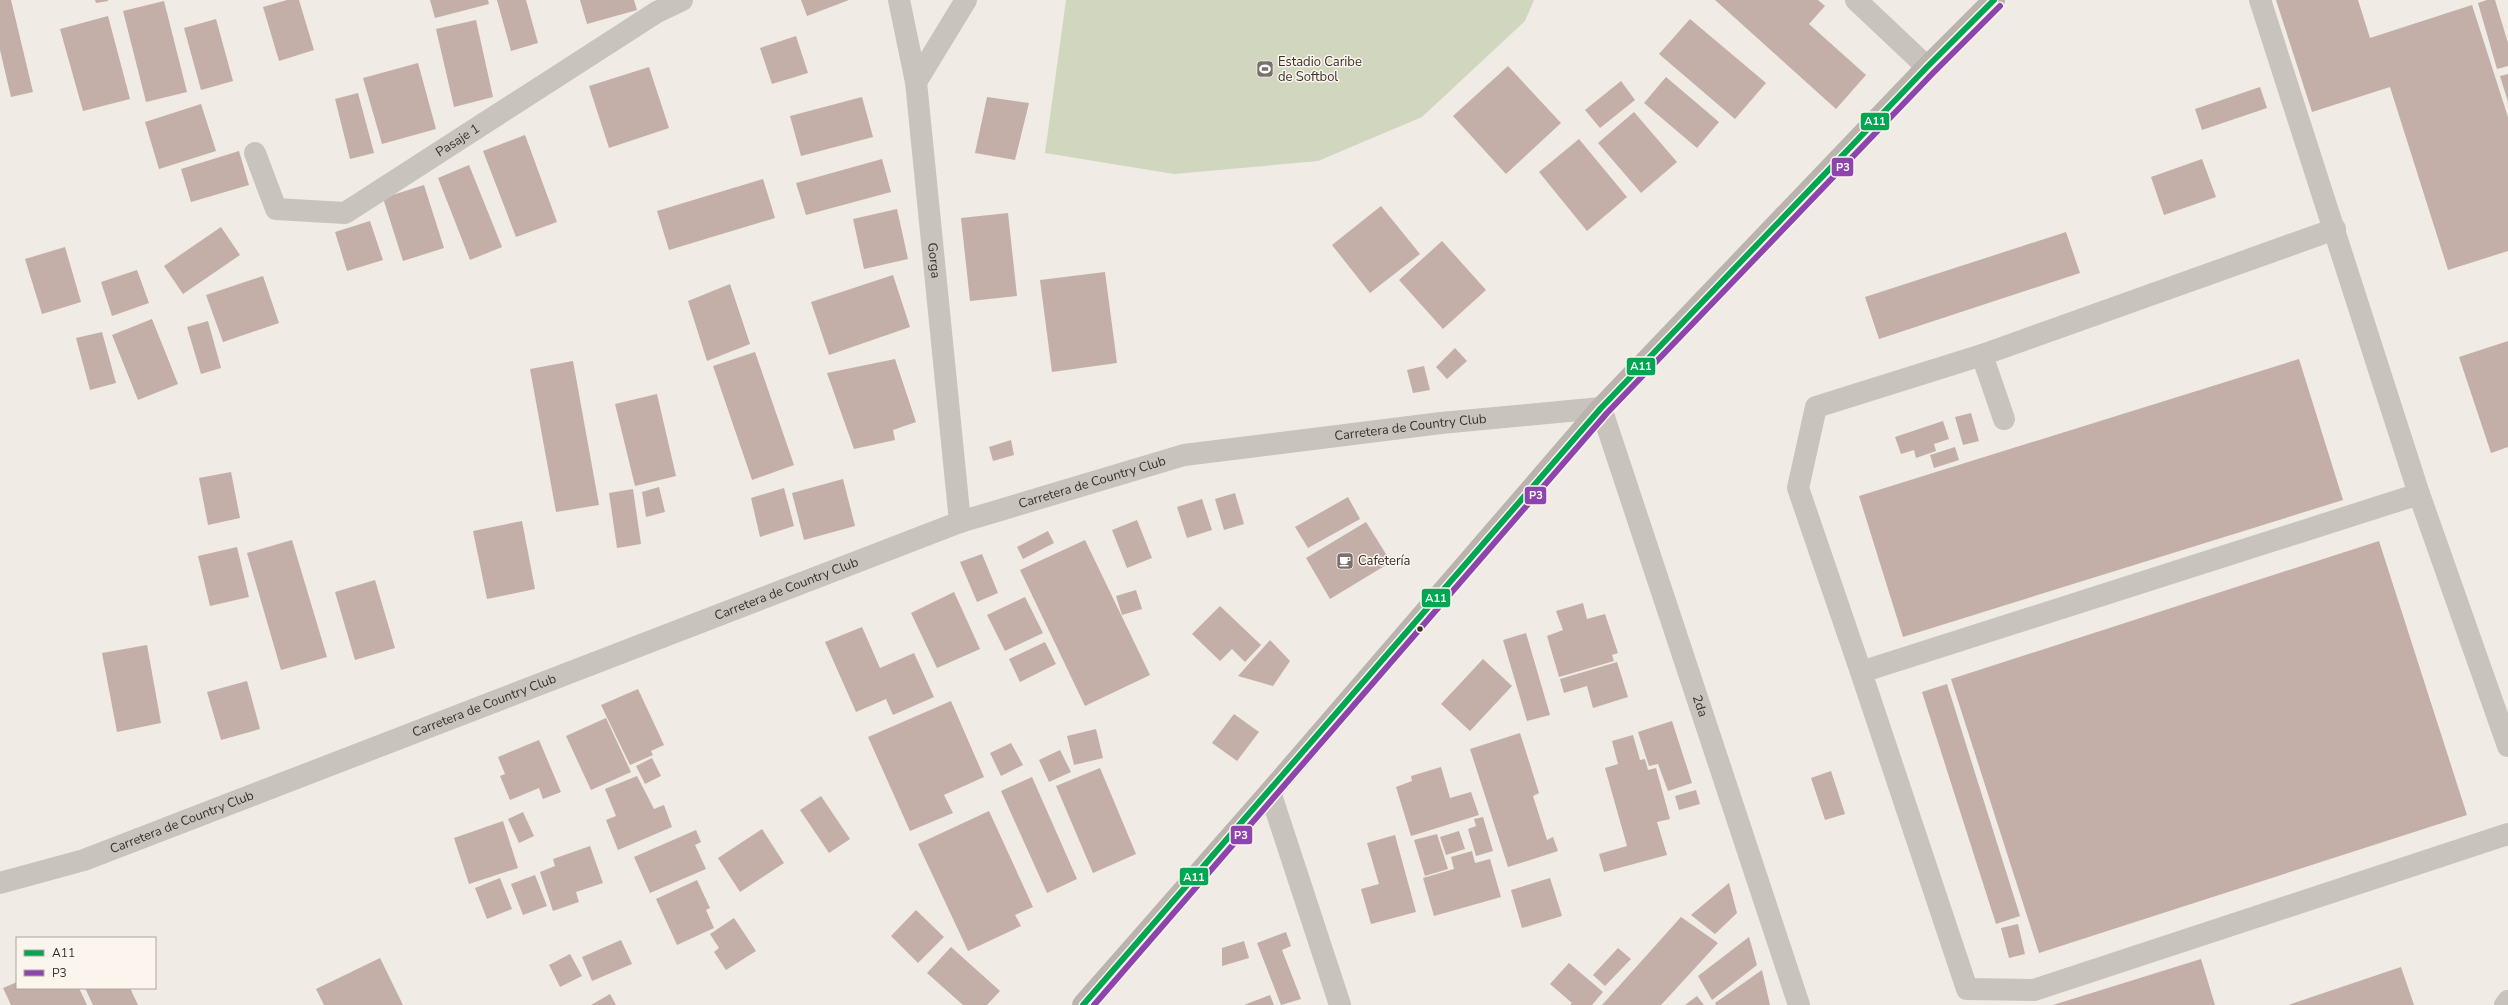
<svg xmlns="http://www.w3.org/2000/svg" width="2508" height="1005" font-family="'Nunito Sans',sans-serif">
<style>
.green{fill:#d1d6bf}
.building{fill:#c3afa7}
.lines{fill:none;stroke-linecap:round;stroke-linejoin:round}
.service{stroke:#c9c3be;stroke-width:22}
.minor{stroke:#c9c3be;stroke-width:22}
.tertiary{stroke:#c9c3be;stroke-width:22}
.secondary{stroke:#bab3ae;stroke-width:22}
.bus-1-casing{stroke:#fbf5ee;stroke-width:9}
.bus-2-casing{stroke:#fbf5ee;stroke-width:9}
.bus-1{stroke:#00a651;stroke-width:6}
.bus-2{stroke:#8e44ad;stroke-width:6}
.bus-dot{fill:#3b302b;stroke:#fbf5ee;stroke-width:1.5}
.labels{text-anchor:middle;dominant-baseline:central;stroke-width:3;stroke-linejoin:round;paint-order:stroke}
.poi-label{font-size:13px;fill:#3b302b;stroke:#fbf5ee;text-anchor:start}
.street-label{font-size:13px;fill:#3b302b;stroke:#fbf5ee}
.line-badge{stroke:#fbf5ee;stroke-width:1.5}
.badge-label{font-size:11px;text-anchor:middle;font-weight:bold;fill:#fff}
</style>
<rect width="100%" height="100%" fill="#f0ebe5"/>
<path class="green" d="M1066 0H1534L1525 21 1422 117 1318 161 1174 174 1045 153Z"/>
<g class="building">
<path d="M0 0H11L33 92 11 97 0 50Z"/>
<path d="M95 0H108V1L96 3Z"/>
<path d="M287 0H299L314 50 279 61 263 7Z"/>
<path d="M430 0H488L489 4 435 18Z"/>
<path d="M497 0H526L538 43 511 51Z"/>
<path d="M580 0H634L637 10 587 24Z"/>
<path d="M801 0H849L807 16Z"/>
<path d="M1715 0H1818L1825 6 1809 24 1866 75 1836 109Z"/>
<path d="M2276 0H2358L2370 38 2472 5 2508 117V251L2448 270 2390 87 2312 112Z"/>
<path d="M2487 0H2495L2508 43V66L2497 69 2478 3Z"/>
<path d="M164 1 187 92 146 102 123 11Z"/>
<path d="M108 16 130 99 83 111 60 29Z"/>
<path d="M216 19 233 81 201 90 184 28Z"/>
<path d="M1690 19 1766 83 1735 119 1659 54Z"/>
<path d="M476 20 493 97 454 107 436 29Z"/>
<path d="M796 36 808 73 772 84 760 48Z"/>
<path d="M418 63 436 129 382 144 363 78Z"/>
<path d="M1508 66 1561 123 1506 174 1453 116Z"/>
<path d="M649 67 669 128 609 148 589 86Z"/>
<path d="M2508 74V102L2500 76Z"/>
<path d="M1666 77 1719 122 1697 148 1644 103Z"/>
<path d="M1621 81 1635 100 1600 128 1585 110Z"/>
<path d="M2260 87 2267 108 2202 130 2195 109Z"/>
<path d="M358 93 374 153 350 159 335 99Z"/>
<path d="M862 97 873 137 801 156 790 116Z"/>
<path d="M987 97 1029 103 1015 160 975 153Z"/>
<path d="M201 104 216 151 159 169 145 122Z"/>
<path d="M1634 112 1677 162 1641 193 1598 143Z"/>
<path d="M525 135 557 222 516 237 483 151Z"/>
<path d="M1579 139 1627 197 1587 231 1539 172Z"/>
<path d="M239 151 249 185 191 202 181 169Z"/>
<path d="M882 159 891 192 806 215 796 183Z"/>
<path d="M2202 159 2216 197 2164 215 2151 177Z"/>
<path d="M469 165 502 247 470 260 438 178Z"/>
<path d="M763 179 775 218 669 250 657 211Z"/>
<path d="M424 185 444 248 403 261 383 198Z"/>
<path d="M1381 206 1420 254 1370 293 1332 245Z"/>
<path d="M897 209 908 259 864 269 853 219Z"/>
<path d="M1008 213 1017 296 970 301 961 218Z"/>
<path d="M370 221 383 260 347 271 335 232Z"/>
<path d="M221 227 240 255 183 294 164 266Z"/>
<path d="M2066 232 2080 273 1879 339 1865 297Z"/>
<path d="M1442 241 1486 290 1443 329 1399 280Z"/>
<path d="M65 247 81 302 42 314 25 259Z"/>
<path d="M137 270 149 303 112 316 101 282Z"/>
<path d="M1105 272 1117 363 1052 372 1040 280Z"/>
<path d="M893 275 910 327 829 355 811 302Z"/>
<path d="M263 276 279 323 223 342 206 295Z"/>
<path d="M730 284 750 344 707 361 688 301Z"/>
<path d="M152 319 178 384 138 400 112 335Z"/>
<path d="M208 321 221 368 201 374 187 327Z"/>
<path d="M102 332 116 383 90 390 76 338Z"/>
<path d="M2508 341V447L2491 453 2459 357Z"/>
<path d="M1455 348 1467 361 1447 379 1436 367Z"/>
<path d="M755 352 794 465 752 480 713 366Z"/>
<path d="M895 359 916 422 893 430 895 440 854 449 827 373Z"/>
<path d="M2299 359 2343 500 1903 637 1859 496Z"/>
<path d="M573 361 599 505 556 512 530 369Z"/>
<path d="M1424 366 1430 390 1413 393 1407 370Z"/>
<path d="M657 394 676 476 635 486 615 404Z"/>
<path d="M1971 413 1979 441 1963 445 1955 417Z"/>
<path d="M1943 421 1949 439 1934 444 1936 451 1916 458 1914 450 1901 454 1895 437Z"/>
<path d="M1011 440 1014 455 993 461 989 447Z"/>
<path d="M1955 447 1959 460 1934 468 1930 455Z"/>
<path d="M231 472 240 518 208 525 199 478Z"/>
<path d="M843 479 855 526 804 540 792 493Z"/>
<path d="M659 487 665 512 646 517 642 492Z"/>
<path d="M784 488 794 526 760 537 751 498Z"/>
<path d="M633 489 641 544 617 548 609 493Z"/>
<path d="M1235 493 1244 524 1224 530 1215 499Z"/>
<path d="M1348 497 1360 519 1308 548 1295 527Z"/>
<path d="M1202 499 1212 530 1187 538 1177 507Z"/>
<path d="M1137 520 1152 558 1127 568 1112 530Z"/>
<path d="M522 521 535 589 487 599 473 531Z"/>
<path d="M1366 522 1391 562 1330 599 1306 558Z"/>
<path d="M1048 531 1054 543 1023 559 1017 547Z"/>
<path d="M292 540 327 657 281 670 247 553Z"/>
<path d="M1085 540 1150 675 1085 706 1020 570Z"/>
<path d="M2379 541 2467 815 2039 953 1951 679Z"/>
<path d="M237 547 249 597 210 606 198 556Z"/>
<path d="M982 554 998 593 977 602 960 562Z"/>
<path d="M375 580 395 648 355 660 335 592Z"/>
<path d="M1136 590 1142 609 1122 615 1116 596Z"/>
<path d="M954 592 980 649 937 668 911 613Z"/>
<path d="M1025 597 1043 633 1005 651 987 615Z"/>
<path d="M1583 603 1587 619 1605 614 1618 653 1612 655 1614 661 1559 677 1547 636 1563 630 1556 611Z"/>
<path d="M1220 606 1261 645 1245 662 1232 649 1220 661 1192 634Z"/>
<path d="M862 627 880 668 914 653 934 697 893 715 886 699 856 712 825 642Z"/>
<path d="M1526 633 1550 715 1527 721 1503 640Z"/>
<path d="M1270 640 1290 661 1273 686 1238 676Z"/>
<path d="M1045 642 1056 664 1020 682 1009 659Z"/>
<path d="M147 645 161 723 117 732 102 653Z"/>
<path d="M1483 659 1512 686 1470 731 1441 704Z"/>
<path d="M1617 662 1628 697 1593 708 1587 686 1564 693 1560 679Z"/>
<path d="M247 681 260 729 221 740 207 692Z"/>
<path d="M1947 684 2020 916 1996 924 1922 692Z"/>
<path d="M638 689 664 745 651 751 653 755 630 765 601 705Z"/>
<path d="M951 701 984 777 944 795 953 813 910 831 868 737Z"/>
<path d="M1234 714 1259 732 1237 761 1212 743Z"/>
<path d="M606 718 631 772 591 790 566 736Z"/>
<path d="M1672 721 1692 783 1668 791 1658 764 1649 766 1638 732Z"/>
<path d="M1096 729 1103 758 1074 765 1067 736Z"/>
<path d="M1520 733 1539 793 1533 796 1547 840 1553 837 1558 851 1508 867 1470 749Z"/>
<path d="M1633 735 1640 760 1645 759 1648 770 1656 768 1670 819 1657 822 1667 855 1604 872 1599 854 1627 846 1605 768 1618 764 1612 741Z"/>
<path d="M539 740 561 792 543 799 539 788 510 800 500 776 505 774 498 757Z"/>
<path d="M1011 743 1023 765 1001 776 990 753Z"/>
<path d="M1060 750 1071 772 1049 782 1039 760Z"/>
<path d="M652 758 661 776 645 784 636 766Z"/>
<path d="M1441 767 1450 798 1471 792 1479 815 1411 836 1396 787 1412 781 1411 776Z"/>
<path d="M1100 768 1136 854 1093 873 1056 786Z"/>
<path d="M1831 771 1845 814 1825 820 1811 778Z"/>
<path d="M637 776 654 809 664 805 672 827 618 850 606 820 616 816 605 789Z"/>
<path d="M1032 777 1077 879 1047 893 1001 791Z"/>
<path d="M1696 790 1700 804 1679 810 1675 796Z"/>
<path d="M821 796 850 839 829 853 800 810Z"/>
<path d="M989 811 1033 907 1015 915 1021 926 968 951 918 844Z"/>
<path d="M523 812 534 836 519 843 508 819Z"/>
<path d="M1483 817 1493 851 1476 856 1468 829 1476 826 1474 819Z"/>
<path d="M503 821 518 868 469 884 454 838Z"/>
<path d="M762 829 784 863 740 892 718 858Z"/>
<path d="M696 830 701 842 695 845 706 869 650 893 634 857Z"/>
<path d="M1459 831 1465 849 1446 855 1440 837Z"/>
<path d="M1437 834 1448 869 1425 876 1414 840Z"/>
<path d="M1395 835 1416 912 1371 924 1361 889 1379 884 1367 843Z"/>
<path d="M590 846 603 883 576 892 579 902 553 911 540 872 555 866 553 859Z"/>
<path d="M1472 851 1475 863 1490 859 1501 897 1434 916 1423 878 1454 869 1451 857Z"/>
<path d="M535 875 547 906 523 915 511 884Z"/>
<path d="M500 878 512 909 487 919 475 888Z"/>
<path d="M1550 878 1562 916 1522 928 1511 890Z"/>
<path d="M697 880 710 908 706 910 714 928 677 945 656 899Z"/>
<path d="M1729 883 1737 913 1715 934 1691 915Z"/>
<path d="M916 910 944 937 918 963 891 936Z"/>
<path d="M1681 917 1718 943 1661 1005H1602Z"/>
<path d="M734 918 756 951 726 970 714 952 719 948 710 934Z"/>
<path d="M2018 924 2025 954 2009 958 2001 928Z"/>
<path d="M1286 932 1291 946 1282 950 1301 999 1281 1005 1257 943Z"/>
<path d="M1749 937 1757 965 1712 1000 1698 976Z"/>
<path d="M621 940 632 964 592 981 582 957Z"/>
<path d="M1244 941 1249 958 1222 966V948Z"/>
<path d="M951 947 1000 991 987 1005H963L927 973Z"/>
<path d="M1618 948 1631 959 1605 986 1593 975Z"/>
<path d="M570 954 582 976 560 987 549 965Z"/>
<path d="M380 958 403 1005H324L316 989Z"/>
<path d="M2201 959 2215 1005H2053Z"/>
<path d="M1569 963 1603 992 1592 1005H1570L1572 1003 1550 984Z"/>
<path d="M2401 967 2414 1005H2288Z"/>
<path d="M1762 970 1770 1005H1716L1715 1003Z"/>
<path d="M17 982V988H79L87 1005H11L3 988Z"/>
<path d="M85 988H130L138 1005H93Z"/>
<path d="M610 994 616 1005H591Z"/>
<path d="M1270 995 1274 1005H1244Z"/>
<path d="M1697 996 1704 1005H1685Z"/>
</g>
<g class="lines">
<g class="service">
<path d="M1856 0 1927 67"/>
<path d="M2260 0 2419 494 2508 746"/>
<path d="M916 82 966 0"/>
<path d="M1982 355 2004 419"/>
<path d="M2419 494 1861 672 1967 989 2034 990 2508 834"/>
<path d="M1861 672 1798 488 1816 407 1982 355 2335 229"/>
</g>
<g class="minor">
<path id="s1" d="M899 0 916 82 960 522"/>
<path id="s2" d="M255 153 276 209 345 213 657 12 682 0"/>
<path id="s3" d="M1601 408 1799 1005"/>
<path d="M1270 792 1340 1005"/>
<path d="M2505 1005 2508 1001"/>
</g>
<path class="tertiary" id="s4" d="M0 883 84 860 960 522 1184 455 1441 423 1601 408"/>
<path class="secondary" d="M1083 1005 1270 792 1601 408 1927 67 1994 0"/>
<defs>
<path id="bus-1" d="M1083 1005 1601 408 1927 67 1994 0"/>
<path id="bus-2" d="M1094 1005 1607 413 1933 73 2000 6"/>
</defs>
<use href="#bus-1" class="bus-1-casing"/>
<use href="#bus-2" class="bus-2-casing"/>
<use href="#bus-1" class="bus-1"/>
<use href="#bus-2" class="bus-2"/>
</g>
<defs>
<symbol id="stadium-square" viewBox="-11 -11 22 22"><rect x="-9" y="-9" width="18" height="18" rx="4" fill="#7a716c" stroke="#fbf5ee"/><path d="M0-5a6.5 5 0 1 0 0 10a6.5 5 0 1 0 0-10ZM-3.5-1.8h7v3.6h-7Z" fill="#fff"/></symbol>
<symbol id="cafe-square" viewBox="-11 -11 22 22"><rect x="-9" y="-9" width="18" height="18" rx="4" fill="#7a716c" stroke="#fbf5ee"/><path d="M-5.5-4.5H6V0H3Q3 3.5 0 3.5H-2.5Q-5.5 3.5-5.5 0ZM3-3.2v2h1.7v-2ZM-6 4.5H4V6H-6Z" fill="#fff"/></symbol>
</defs>
<g fill-rule="evenodd">
<use href="#stadium-square" x="1255" y="59" width="20" height="20"/>
<use href="#cafe-square" x="1335" y="551" width="20" height="20"/>
</g>
<circle class="bus-dot" cx="1420" cy="629" r="3.5"/>
<g class="labels">
<g class="poi-label">
<text x="1278" y="62">Estadio Caribe<tspan x="1278" dy="15">de Softbol</tspan></text>
<text x="1358" y="561">Cafetería</text>
</g>
<g class="street-label">
<text stroke="none"><textPath href="#s2" startOffset="263">Pasaje 1</textPath></text>
<text stroke="none"><textPath href="#s1" startOffset="263">Gorga</textPath></text>
<text stroke="none"><textPath href="#s4" startOffset="1488">Carretera de Country Club</textPath></text>
<text stroke="none"><textPath href="#s4" startOffset="1164">Carretera de Country Club</textPath></text>
<text stroke="none"><textPath href="#s4" startOffset="840">Carretera de Country Club</textPath></text>
<text stroke="none"><textPath href="#s4" startOffset="516">Carretera de Country Club</textPath></text>
<text stroke="none"><textPath href="#s3" startOffset="314">2da</textPath></text>
<text stroke="none"><textPath href="#s4" startOffset="192">Carretera de Country Club</textPath></text>
</g>
</g>
<g class="line-badge">
<rect x="1860" y="112" width="30" height="19" rx="4" fill="#00a651"/>
<rect x="1831" y="157" width="23" height="20" rx="4" fill="#8e44ad"/>
<rect x="1626" y="357" width="30" height="19" rx="4" fill="#00a651"/>
<rect x="1524" y="486" width="23" height="19" rx="4" fill="#8e44ad"/>
<rect x="1421" y="588" width="30" height="20" rx="4" fill="#00a651"/>
<rect x="1230" y="825" width="23" height="20" rx="4" fill="#8e44ad"/>
<rect x="1179" y="867" width="30" height="19" rx="4" fill="#00a651"/>
</g>
<g class="badge-label">
<text x="1875" y="125">A11</text>
<text x="1843" y="171">P3</text>
<text x="1641" y="370">A11</text>
<text x="1536" y="499">P3</text>
<text x="1436" y="602">A11</text>
<text x="1241" y="839">P3</text>
<text x="1194" y="881">A11</text>
</g>
<rect x="16" y="937" width="140" height="52" fill="#fbf5ee" stroke="#aea6a0"/>
<rect x="24" y="950" width="20" height="6" fill="#00a651" stroke="#aea6a0"/>
<text x="52" y="957" font-size="12" fill="#3b302b">A11</text>
<rect x="24" y="970" width="20" height="6" fill="#8e44ad" stroke="#aea6a0"/>
<text x="52" y="977" font-size="12" fill="#3b302b">P3</text>
</svg>
